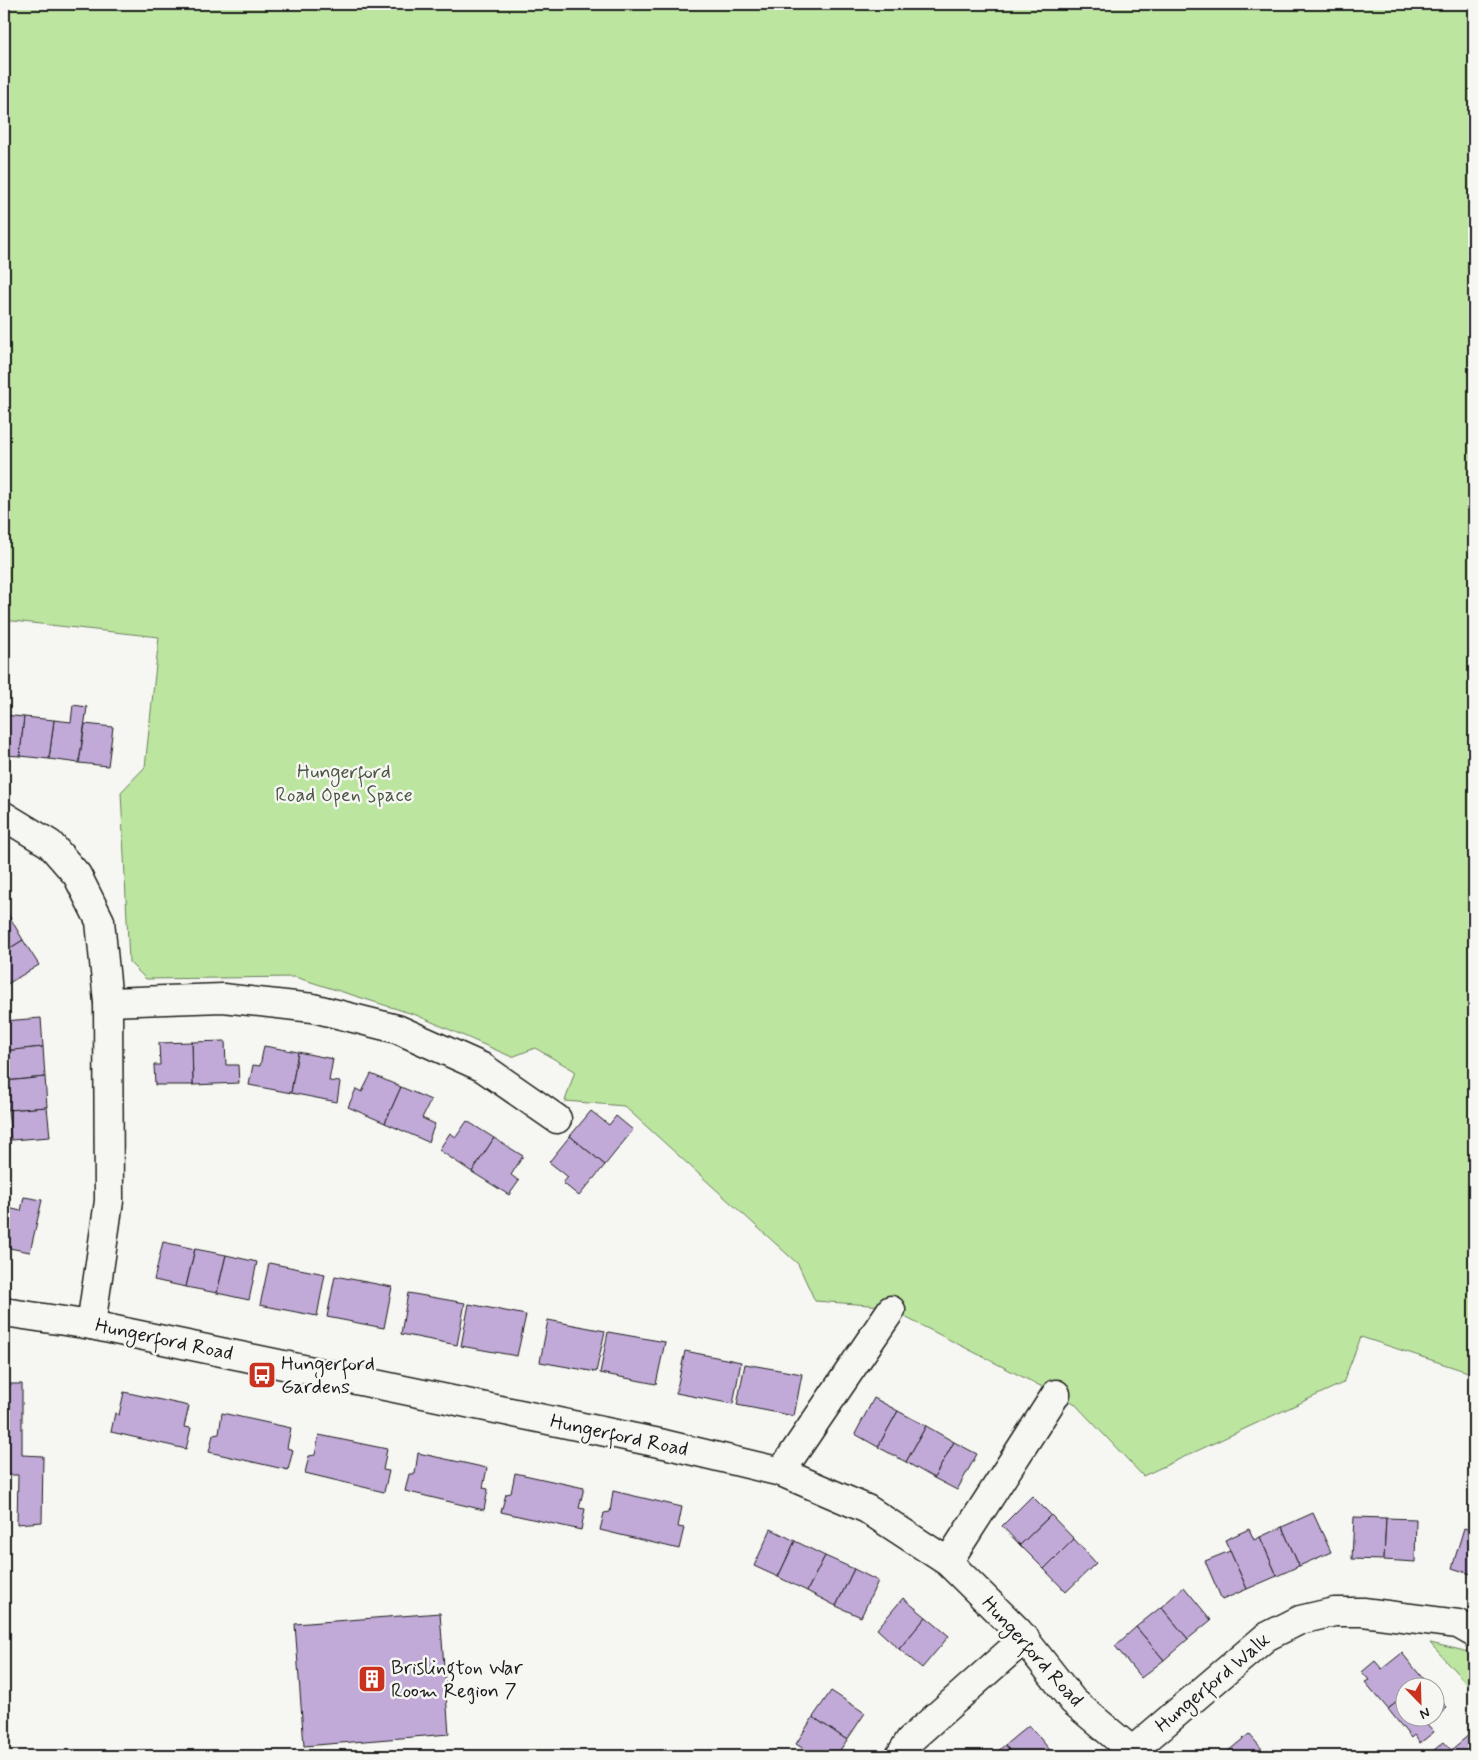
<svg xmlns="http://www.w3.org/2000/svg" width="1478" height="1760" font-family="Mynerve,sans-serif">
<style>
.green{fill:#bce5a0;stroke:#6c805e}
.building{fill:#c1aad8;stroke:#1c1c1c}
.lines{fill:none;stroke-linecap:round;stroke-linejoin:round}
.minor-casing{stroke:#1c1c1c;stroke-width:31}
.minor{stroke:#f6f6f2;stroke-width:28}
.labels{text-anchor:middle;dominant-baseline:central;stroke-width:5;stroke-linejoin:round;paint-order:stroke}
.park-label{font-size:20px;fill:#4c5844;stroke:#f6f6f2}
.street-label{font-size:20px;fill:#1c1c1c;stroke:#f6f6f2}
.poi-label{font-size:20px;fill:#1c1c1c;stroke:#f6f6f2;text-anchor:start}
</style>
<rect width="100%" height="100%" fill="#f6f6f2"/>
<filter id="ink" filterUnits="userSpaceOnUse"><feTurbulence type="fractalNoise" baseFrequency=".02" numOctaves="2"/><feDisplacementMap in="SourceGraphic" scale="10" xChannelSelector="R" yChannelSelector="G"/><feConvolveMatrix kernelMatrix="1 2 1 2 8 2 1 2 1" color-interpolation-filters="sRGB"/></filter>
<g filter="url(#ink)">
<g class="green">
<path d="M4 4H1474V1374L1361 1337 1343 1383 1143 1476 1074 1403 883 1306 815 1301 798 1264 624 1106 565 1101 575 1071 535 1048 512 1057 416 1015 295 977 146 979 129 962 121 792 145 767 159 637 4 620Z"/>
<path d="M1430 1643 1474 1653V1692Z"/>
</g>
<g class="building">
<path d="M73 705 87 707 79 763 49 759 54 720 71 722Z"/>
<path d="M4 715 24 717 20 756 4 755Z"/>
<path d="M24 717 54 720 49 759 20 756Z"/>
<path d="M85 724 113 727 108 766 79 763Z"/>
<path d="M8 914 23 940 4 952V917Z"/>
<path d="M23 940 39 965 4 986V952Z"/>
<path d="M41 1018 43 1047 4 1051V1021Z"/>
<path d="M225 1041 226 1065H238L239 1083 193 1085 192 1042Z"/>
<path d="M192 1042 193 1085H155L154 1065H160L159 1043Z"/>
<path d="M264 1046 298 1052 291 1093 249 1085 253 1065 260 1066Z"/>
<path d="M43 1047 45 1077 6 1081 4 1051Z"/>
<path d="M298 1052 333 1059 329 1081 340 1082 337 1102 291 1093Z"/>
<path d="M371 1074 401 1087 385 1123 348 1107 356 1089 362 1092Z"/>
<path d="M45 1077 47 1107 8 1110 6 1081Z"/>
<path d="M401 1087 431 1100 422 1118 435 1124 428 1142 385 1123Z"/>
<path d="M47 1107 50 1137 11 1140 8 1110Z"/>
<path d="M591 1111 609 1125 616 1116 633 1130 605 1165 570 1136Z"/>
<path d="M467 1121 494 1138 472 1172 439 1150 450 1133 456 1137Z"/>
<path d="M570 1136 605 1165 579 1196 563 1183 568 1177 549 1162Z"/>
<path d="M494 1138 523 1156 511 1175 519 1181 509 1195 472 1172Z"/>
<path d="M24 1197 42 1200 30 1252 4 1247V1229L8 1208 21 1211Z"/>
<path d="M4 1207 8 1208 4 1229Z"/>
<path d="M163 1242 195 1249 186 1287 154 1280Z"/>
<path d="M195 1249 226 1255 217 1293 186 1287Z"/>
<path d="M226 1255 257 1262 249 1300 217 1293Z"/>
<path d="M269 1263 325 1274 317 1316 260 1305Z"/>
<path d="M335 1276 392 1287 384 1328 327 1317Z"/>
<path d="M408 1293 465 1303 457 1345 401 1334Z"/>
<path d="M469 1304 526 1315 517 1356 461 1346Z"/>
<path d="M548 1320 605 1331 596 1372 540 1362Z"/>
<path d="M608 1332 665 1342 656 1384 600 1373Z"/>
<path d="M685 1351 741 1362 733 1404 676 1393Z"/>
<path d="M745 1364 802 1374 794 1416 737 1405Z"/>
<path d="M4 1384H22V1455L43 1456 42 1522 17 1524 18 1475H4Z"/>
<path d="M124 1392 189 1406 184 1427 191 1428 186 1449 111 1432 115 1413 119 1415Z"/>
<path d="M874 1398 898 1411 878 1447 855 1434Z"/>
<path d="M898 1411 926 1426 906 1462 878 1447Z"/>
<path d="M222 1413 291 1428 287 1448 293 1450 288 1470 209 1452 213 1435 219 1434Z"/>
<path d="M926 1426 954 1442 934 1478 906 1462Z"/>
<path d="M319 1435 387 1449 383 1470 389 1471 384 1492 305 1473 309 1456 315 1455Z"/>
<path d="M954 1442 977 1454 957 1490 934 1478Z"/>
<path d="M418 1453 487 1468 483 1488 488 1489 484 1510 405 1491 409 1474H415Z"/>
<path d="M515 1473 584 1488 579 1508 585 1509 581 1530 501 1512 506 1494 511 1493Z"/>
<path d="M613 1491 682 1507 678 1527 684 1528 679 1549 600 1530 604 1513 610 1512Z"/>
<path d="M1032 1496 1051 1515 1020 1545 1002 1526Z"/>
<path d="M1313 1513 1331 1552 1299 1566 1282 1527Z"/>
<path d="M1051 1515 1074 1539 1044 1569 1020 1545Z"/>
<path d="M1354 1517 1386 1518 1384 1560 1352 1559Z"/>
<path d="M1386 1518 1416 1519 1415 1562 1384 1560Z"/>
<path d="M1282 1527 1299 1566 1277 1576 1260 1537Z"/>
<path d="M1464 1528 1474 1531V1575L1452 1568Z"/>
<path d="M771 1529 795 1541 778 1577 754 1566Z"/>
<path d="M1249 1529 1254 1540 1260 1537 1277 1576 1247 1589 1225 1540Z"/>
<path d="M1074 1539 1096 1563 1066 1592 1044 1569Z"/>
<path d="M795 1541 825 1556 807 1591 778 1577Z"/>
<path d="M1230 1551 1247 1589 1222 1600 1205 1561Z"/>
<path d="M825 1556 854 1569 836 1606 807 1591Z"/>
<path d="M854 1569 878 1581 861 1617 836 1606Z"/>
<path d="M1184 1587 1211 1620 1188 1639 1161 1607Z"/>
<path d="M903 1598 926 1617 899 1649 877 1629Z"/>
<path d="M1161 1607 1188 1639 1164 1660 1136 1627Z"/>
<path d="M440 1613 449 1734 304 1746 295 1624Z"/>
<path d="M926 1617 949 1636 922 1668 899 1649Z"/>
<path d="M1136 1627 1164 1660 1141 1678 1115 1646Z"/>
<path d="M1402 1653 1424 1680 1414 1688H1406V1695L1388 1709 1365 1682 1369 1680 1362 1672 1375 1661 1382 1669Z"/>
<path d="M1424 1680 1430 1688H1414Z"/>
<path d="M831 1691 865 1713 847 1740 813 1717Z"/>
<path d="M1436 1694 1447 1708 1436 1717Z"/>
<path d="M1406 1695V1718H1435L1427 1724 1434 1732 1420 1743 1414 1735 1411 1738 1388 1709Z"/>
<path d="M813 1717 847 1740 836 1756H815L796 1744Z"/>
<path d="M1029 1725 1055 1756H1014L1005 1745Z"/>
<path d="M1249 1734 1268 1756H1222Z"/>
<path d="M1470 1734 1474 1739V1756H1433L1430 1753 1444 1742 1451 1750Z"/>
<path d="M1005 1745 1014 1756H992Z"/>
</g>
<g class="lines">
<defs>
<g id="minor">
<path d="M4 816 50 844 77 875 100 921 108 1002 109 1201 91 1325"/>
<path d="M108 1002 223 998 313 1008 397 1029 482 1067 557 1119"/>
<path d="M4 1312 91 1325 664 1444 781 1472 867 1509 948 1562 1018 1631 1073 1701 1132 1751 1135 1756"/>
<path d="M781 1472 891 1310"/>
<path d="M948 1562 1056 1394"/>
<path d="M1132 1751 1266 1637 1300 1620 1334 1612H1363L1458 1624 1474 1633"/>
<path d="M900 1756 910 1740 1025 1638"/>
</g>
</defs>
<use href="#minor" class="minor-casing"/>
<use href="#minor" class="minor"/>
</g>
</g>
<defs>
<symbol id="bus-square" viewBox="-11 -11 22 22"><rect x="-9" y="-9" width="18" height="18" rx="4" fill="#c8321e" stroke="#f6f6f2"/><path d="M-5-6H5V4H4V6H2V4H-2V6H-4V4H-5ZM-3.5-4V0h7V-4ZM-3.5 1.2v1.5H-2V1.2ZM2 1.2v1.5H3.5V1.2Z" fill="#fff"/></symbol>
<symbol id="building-square" viewBox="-11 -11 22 22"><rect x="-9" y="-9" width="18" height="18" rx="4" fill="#c8321e" stroke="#f6f6f2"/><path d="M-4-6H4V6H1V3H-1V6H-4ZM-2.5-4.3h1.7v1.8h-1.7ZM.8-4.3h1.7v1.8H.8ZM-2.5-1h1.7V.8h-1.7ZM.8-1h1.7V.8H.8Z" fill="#fff"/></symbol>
</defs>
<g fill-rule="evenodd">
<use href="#bus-square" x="246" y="1359" width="32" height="32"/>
<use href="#building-square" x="356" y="1663" width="32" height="32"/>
</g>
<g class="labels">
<g class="park-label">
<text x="344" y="772">Hungerford<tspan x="344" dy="23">Road Open Space</tspan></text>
</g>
<g class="street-label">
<text transform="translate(164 1340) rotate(12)">Hungerford Road</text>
<text transform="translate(619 1436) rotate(12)">Hungerford Road</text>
<text transform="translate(1032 1652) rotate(48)">Hungerford Road</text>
<text transform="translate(1213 1683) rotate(-40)">Hungerford Walk</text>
</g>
<g class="poi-label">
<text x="281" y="1364">Hungerford<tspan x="281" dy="23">Gardens</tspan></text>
<text x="391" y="1668">Brislington War<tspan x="391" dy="23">Room Region 7</tspan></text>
</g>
</g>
<rect width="1478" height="1760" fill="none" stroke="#f6f6f2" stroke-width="20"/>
<rect x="10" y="10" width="1458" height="1740" fill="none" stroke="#1c1c1c" stroke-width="2" filter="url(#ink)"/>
<g transform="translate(1420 1702) rotate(157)"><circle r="24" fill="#f6f6f2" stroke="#9f9f9c"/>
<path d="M0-4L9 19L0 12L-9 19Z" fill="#c8321e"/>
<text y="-8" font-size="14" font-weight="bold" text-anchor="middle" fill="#1c1c1c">N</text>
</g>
</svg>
